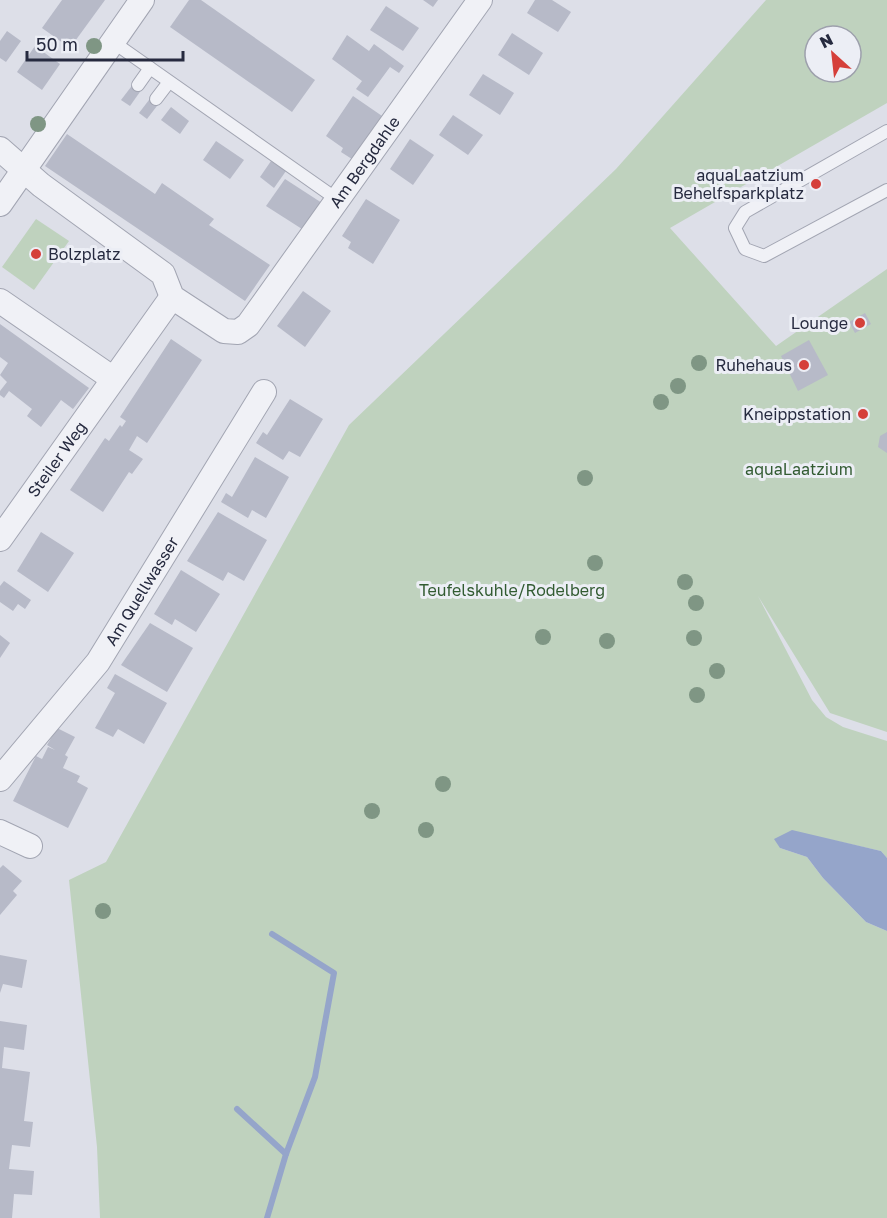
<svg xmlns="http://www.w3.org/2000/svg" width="887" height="1218" font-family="'Golos Text',sans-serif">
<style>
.green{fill:#bfd2be;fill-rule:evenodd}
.water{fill:#95a5ca}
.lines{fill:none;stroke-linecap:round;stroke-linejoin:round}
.stream{stroke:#95a5ca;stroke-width:6}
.building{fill:#b7bac8}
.service-casing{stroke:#a2a5b2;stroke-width:14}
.minor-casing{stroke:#a2a5b2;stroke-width:26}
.service{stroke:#f0f1f6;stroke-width:12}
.minor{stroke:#f0f1f6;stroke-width:24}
.tree{fill:#7f9684}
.poi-dot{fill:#d53f3a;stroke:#eceef5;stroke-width:2}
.labels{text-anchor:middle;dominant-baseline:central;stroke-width:6;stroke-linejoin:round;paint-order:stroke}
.street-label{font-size:16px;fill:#262a3f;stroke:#eceef5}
.poi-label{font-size:16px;fill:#262a3f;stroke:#eceef5;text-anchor:end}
.park-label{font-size:16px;fill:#325b32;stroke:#eceef5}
</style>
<rect width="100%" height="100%" fill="#dddfe8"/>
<g class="green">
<path d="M766 0H887V103L670 228 776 346 887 269V732L830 713 758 596 812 700 826 717 843 727 887 741V858L881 851 792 831 780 848 807 857 823 878 866 922 887 931V1218H100L97 1147 69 880 106 862 349 425 616 169ZM815 36H851V72H815Z"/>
<path d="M36 219 69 241 34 290 2 267Z"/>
</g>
<path class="water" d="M792 830 881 851 887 858V931L866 922 823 878 807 857 780 848 774 839Z"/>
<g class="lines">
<g class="stream">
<path d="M237 1109 286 1154"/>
<path d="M267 1218 286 1154 315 1077 334 973 272 934"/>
</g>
</g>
<g class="building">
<path d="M62 0H105L70 48 42 28Z"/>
<path d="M189 0H201L315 80 292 112 170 27Z"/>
<path d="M423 0H438L433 7Z"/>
<path d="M535 0H552L571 12 558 32 527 13Z"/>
<path d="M386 6 419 28 403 51 370 30Z"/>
<path d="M7 31 21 41 6 62 0 58V41Z"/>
<path d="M512 33 543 53 529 75 498 55Z"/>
<path d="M347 35 369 51 374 44 404 66 399 73 390 67 368 97 356 89 362 81 332 59Z"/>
<path d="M35 46 60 64 42 90 17 72Z"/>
<path d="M483 74 514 93 500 115 469 95Z"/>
<path d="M134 83 142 89 130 106 121 100Z"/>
<path d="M152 96 160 102 147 119 139 113Z"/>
<path d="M353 96 385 118 355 161 341 152 343 148 326 136Z"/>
<path d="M171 107 189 121 180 134 161 120Z"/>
<path d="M453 115 483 135 468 155 439 135Z"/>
<path d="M67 134 155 194 162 183 214 219 209 225 270 265 245 301 45 166Z"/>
<path d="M410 139 434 155 413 185 390 169Z"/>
<path d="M216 141 244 160 230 179 203 160Z"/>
<path d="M271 161 286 171 274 188 260 177Z"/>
<path d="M285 179 322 203 302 229 266 206Z"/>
<path d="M366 199 400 220 373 264 348 248 351 242 342 236Z"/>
<path d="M303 291 331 311 305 347 277 326Z"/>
<path d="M865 313 871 324 855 333 849 322Z"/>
<path d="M0 324 89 388 73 409 61 400 41 427 27 416 32 409 9 391 4 398 0 395V391L7 382 0 375 8 363 0 357Z"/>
<path d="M171 339 202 360 147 443 137 436 129 450 143 459 132 474 129 472 103 512 70 490 105 438 109 441 120 425 122 427 126 421 120 417Z"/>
<path d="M809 340 828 375 798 391 781 356Z"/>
<path d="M290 399 323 419 300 457 289 451 283 460 256 443 263 432 267 435Z"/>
<path d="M864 408 868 417 861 420 858 412Z"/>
<path d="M887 432V453L878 447 880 436Z"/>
<path d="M255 457 289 477 266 518 252 510 248 518 221 502 226 493 232 497Z"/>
<path d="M218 512 267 540 244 581 228 572 223 581 187 561Z"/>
<path d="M41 532 74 553 48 592 17 571Z"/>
<path d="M181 570 220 594 196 632 175 619 172 625 154 614Z"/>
<path d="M4 581 31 600 25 609 18 604 13 611 0 602V586Z"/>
<path d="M150 623 193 648 167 692 121 665Z"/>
<path d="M0 635 10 643 0 658Z"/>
<path d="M115 674 167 703 144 744 118 729 113 737 95 728 115 693 107 688Z"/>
<path d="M57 728 75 737 65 755 68 757 63 768 80 776 77 782 88 788 68 828 13 801 36 756 42 759 48 747 55 750 47 745Z"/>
<path d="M3 865 22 881 13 891 17 895 0 915V868Z"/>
<path d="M0 955 27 960 22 988 3 984 0 993Z"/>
<path d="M0 1021 27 1025 24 1050 4 1047 2 1068 30 1072 24 1121 33 1122 30 1147 12 1145 9 1169 34 1171 32 1195 14 1194 12 1218H0Z"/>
</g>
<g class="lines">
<defs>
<g id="service">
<path d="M113 42 338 200"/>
<path d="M138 85 150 68"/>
<path d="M156 99 169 82"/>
<path d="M887 131 745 212 735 228 745 249 764 256 887 190"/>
</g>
<g id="minor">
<path id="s1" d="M0 149 41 185 163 274 172 297 224 331 238 332 248 325 480 0"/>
<path d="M0 204 142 0"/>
<path d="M0 301 112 378"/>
<path id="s2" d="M0 539 172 297"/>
<path id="s3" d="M0 779 98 662 264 392"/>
<path d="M0 832 30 846"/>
</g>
</defs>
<use href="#service" class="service-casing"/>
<use href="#minor" class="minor-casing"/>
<use href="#service" class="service"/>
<use href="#minor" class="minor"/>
</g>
<g class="tree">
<circle cx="94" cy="46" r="8"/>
<circle cx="38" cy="124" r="8"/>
<circle cx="699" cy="363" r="8"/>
<circle cx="678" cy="386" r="8"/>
<circle cx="661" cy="402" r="8"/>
<circle cx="585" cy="478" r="8"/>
<circle cx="595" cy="563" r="8"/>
<circle cx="685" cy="582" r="8"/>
<circle cx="696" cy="603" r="8"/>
<circle cx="543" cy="637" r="8"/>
<circle cx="694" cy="638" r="8"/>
<circle cx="607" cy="641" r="8"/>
<circle cx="717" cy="671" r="8"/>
<circle cx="697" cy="695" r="8"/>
<circle cx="443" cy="784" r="8"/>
<circle cx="372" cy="811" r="8"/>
<circle cx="426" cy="830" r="8"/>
<circle cx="103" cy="911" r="8"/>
</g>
<g class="poi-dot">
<circle cx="816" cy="184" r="6"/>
<circle cx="36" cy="254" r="6"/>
<circle cx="860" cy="323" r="6"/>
<circle cx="804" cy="365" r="6"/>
<circle cx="863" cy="414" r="6"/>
</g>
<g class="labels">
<g class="street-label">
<text stroke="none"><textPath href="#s1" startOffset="519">Am Bergdahle</textPath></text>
<text stroke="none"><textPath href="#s2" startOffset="98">Steiler Weg</textPath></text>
<text stroke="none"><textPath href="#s3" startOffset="236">Am Quellwasser</textPath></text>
</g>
<g class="poi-label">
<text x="804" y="175">aquaLaatzium<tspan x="804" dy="18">Behelfsparkplatz</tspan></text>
<text x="48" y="254" text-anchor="start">Bolzplatz</text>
<text x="848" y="323">Lounge</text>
<text x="792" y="365">Ruhehaus</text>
<text x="851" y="414">Kneippstation</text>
</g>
<g class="park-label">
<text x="799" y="469">aquaLaatzium</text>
<text x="512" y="590">Teufelskuhle/Rodelberg</text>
</g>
</g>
<g transform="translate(833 54) rotate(333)"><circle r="28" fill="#eceef5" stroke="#9da0ac" stroke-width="1.5"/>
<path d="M0-4.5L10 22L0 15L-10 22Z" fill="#d53f3a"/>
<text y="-9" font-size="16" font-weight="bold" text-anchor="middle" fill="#262a3f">N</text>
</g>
<path d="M27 51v9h156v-9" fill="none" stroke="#262a3f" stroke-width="3"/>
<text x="36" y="51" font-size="18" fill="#262a3f" stroke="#eceef5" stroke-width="4.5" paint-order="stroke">50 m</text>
</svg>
